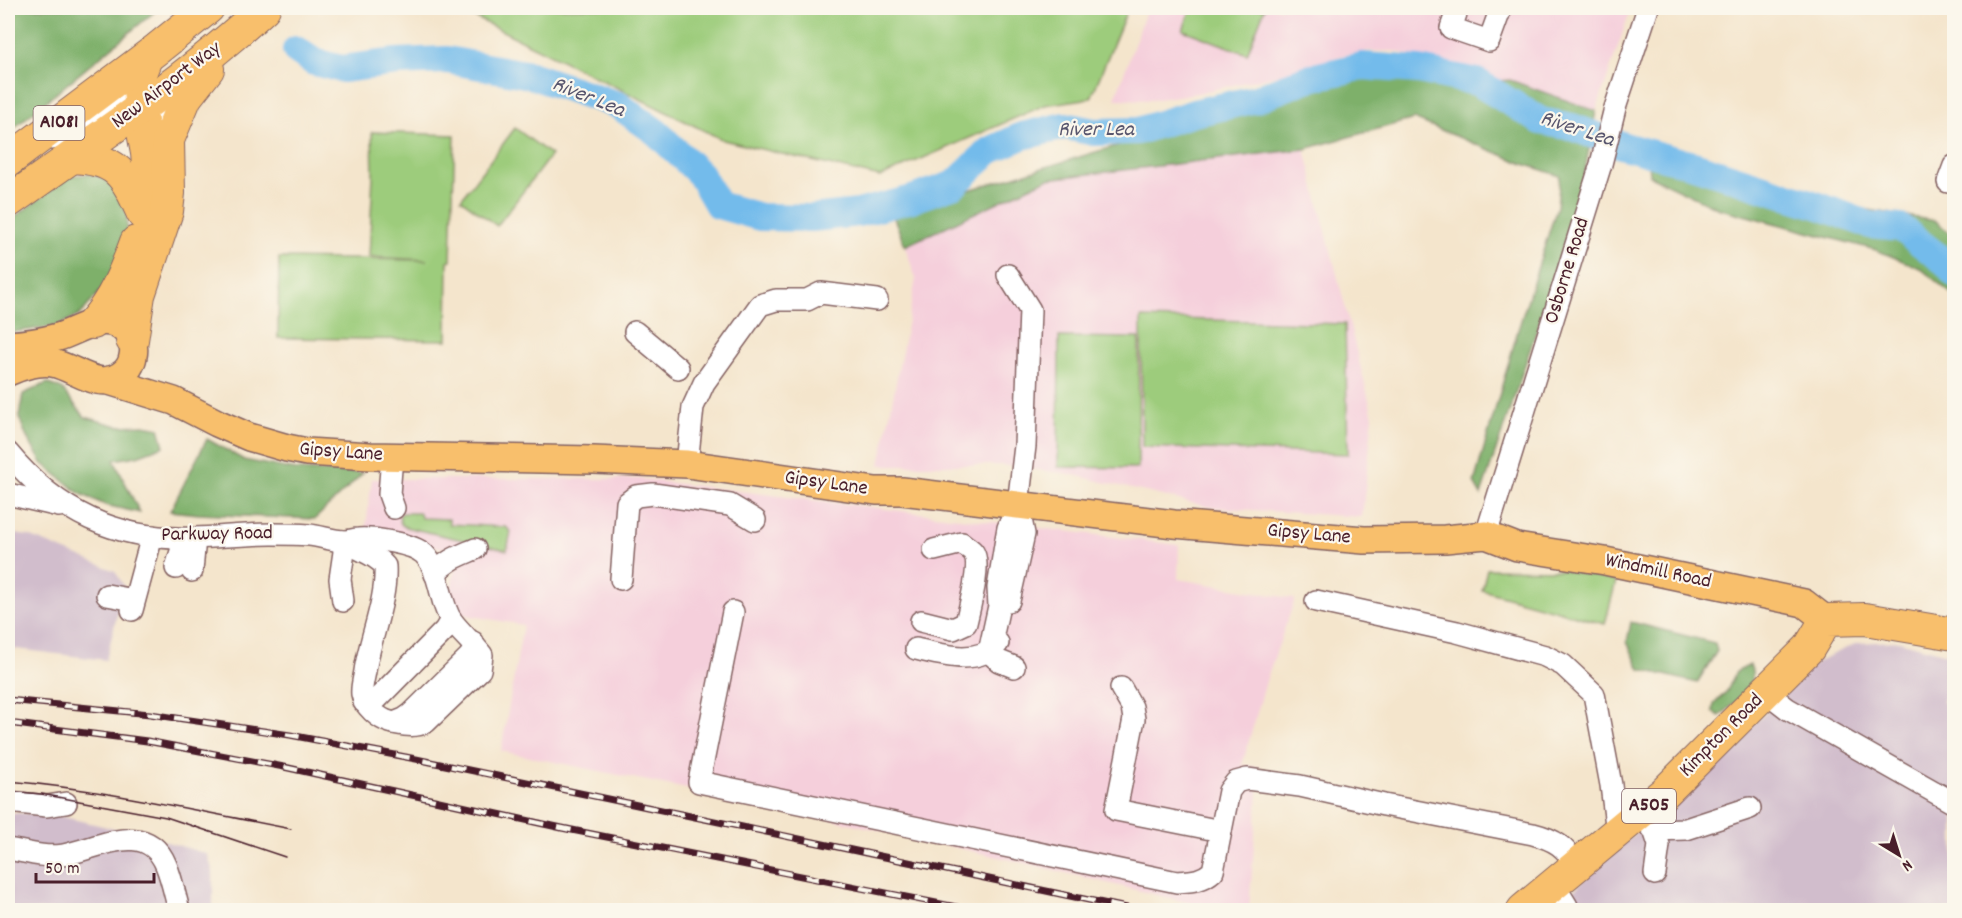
<svg xmlns="http://www.w3.org/2000/svg" width="1962" height="918" font-family="Dekko,sans-serif">
<style>
.built{fill:#f5cfdb}
.industrial{fill:#d1bdcc}
.green{fill:#9dcc7b;stroke:#747653;stroke-width:1.5}
.forest{fill:#7eb06b;stroke:#64684b;stroke-width:1.5}
.lines{fill:none;stroke-linecap:round;stroke-linejoin:round}
.river{stroke:#73bbeb;stroke-width:28}
.minor-casing{stroke:#866463;stroke-width:24}
.major-casing{stroke:#866463;stroke-width:30}
.highway-casing{stroke:#866463;stroke-width:34}
.minor{stroke:#fff;stroke-width:21}
.major{stroke:#f8bf6c;stroke-width:27}
.highway{stroke:#f8bf6c;stroke-width:32}
.tram{stroke:#4a1f2b;stroke-width:1.5}
.rail-casing{stroke:#4a1f2b;stroke-width:7}
.rail{stroke:#fbf7ec;stroke-width:4.5;stroke-dasharray:14;stroke-linecap:butt}
.labels{text-anchor:middle;dominant-baseline:central;stroke-width:4.5;stroke-linejoin:round;paint-order:stroke}
.shield{fill:#fbf7ec;stroke:#7f6065;stroke-width:1.5}
.shield-label{font-size:20px;font-weight:bold;fill:#4a1f2b}
.street-label{font-size:21px;fill:#4a1f2b;stroke:#fbf7ec}
.water-label{font-size:22px;font-style:italic;fill:#58566e;stroke:#fbf7ec}
</style>
<rect width="100%" height="100%" fill="#fbf7ec"/>
<filter id="ink" filterUnits="userSpaceOnUse"><feTurbulence type="fractalNoise" baseFrequency=".0167" numOctaves="2"/><feDisplacementMap in="SourceGraphic" scale="12" xChannelSelector="R" yChannelSelector="G"/><feConvolveMatrix kernelMatrix="1 2 1 2 8 2 1 2 1" color-interpolation-filters="sRGB"/></filter>
<filter id="wash" filterUnits="userSpaceOnUse"><feTurbulence type="fractalNoise" baseFrequency=".008" numOctaves="4" result="noise"/><feDisplacementMap in="SourceGraphic" scale="24" xChannelSelector="R" yChannelSelector="G"/><feGaussianBlur stdDeviation="1.35" result="paint"/><feColorMatrix in="noise" values="0 0 0 0 0 0 0 0 0 0 0 0 0 0 0 0 0 1.4 0 .05"/><feComposite in="paint" operator="in"/></filter>
<g filter="url(#wash)">
<rect width="100%" height="100%" fill="#f4e5cc"/>
<g class="built">
<path d="M1147 8H1631L1596 111 1510 80 1499 81 1460 67 1394 51H1368L1340 56 1281 74 1198 93 1152 100 1115 99Z"/>
<path d="M1305 149 1373 416 1362 517 1209 507 1069 474 1001 465H880L916 279 905 246 1047 179Z"/>
<path d="M372 479H640L1179 545 1178 579 1295 599 1267 678 1242 765 1260 767 1249 910H1219L1029 864 795 811 501 751 523 625 455 613 450 594 455 568 444 548 365 534Z"/>
</g>
<g class="industrial">
<path d="M8 533 29 536 115 571 124 586 106 660 8 648Z"/>
<path d="M1899 641 1954 656V669L1942 702 1954 710V910H1552L1769 710 1817 662 1857 643Z"/>
<path d="M8 813 51 814 150 837 207 854 213 872V910H8Z"/>
</g>
<g class="green">
<path d="M456 8H1128L1091 98 1045 105 880 177 723 140Z"/>
<path d="M1191 8H1265L1247 54 1183 30Z"/>
<path d="M515 128 551 155 497 226 461 199Z"/>
<path d="M372 132 455 135 451 260 448 261 447 340 278 338 279 258 428 260 369 257 373 175Z"/>
<path d="M1141 318 1345 324 1348 454 1142 447Z"/>
<path d="M1059 337 1139 338 1138 468 1058 467Z"/>
<path d="M402 513H420L421 518 449 519V524L506 527 511 532 507 550 405 527 401 524 399 516Z"/>
<path d="M1487 569 1563 570 1616 581 1605 624 1482 590Z"/>
</g>
<g class="forest">
<path d="M8 8H159L8 133Z"/>
<path d="M1460 67 1499 81 1510 80 1596 111 1583 181 1541 317 1481 495 1474 483 1518 330 1557 207 1560 176 1524 164 1414 119 1305 149 1047 179 905 246 892 213 1349 76Z"/>
<path d="M1654 148 1683 152 1851 207 1936 221 1954 237V296L1920 268 1876 250 1717 208 1650 176 1649 161Z"/>
<path d="M88 174 103 178 114 187 127 213V237L110 280 80 315 57 326 8 333V222L70 176Z"/>
<path d="M47 383 62 389 85 417 118 426 144 425 159 428 164 446 137 456 114 460 140 513 105 505 79 493 42 463 26 436 19 417 23 394Z"/>
<path d="M207 439 244 460 296 470 363 473 315 519 199 514 170 511Z"/>
<path d="M1631 622 1715 643 1717 651 1697 683 1640 669 1627 642Z"/>
<path d="M1750 665C1761 686 1733 704 1720 716L1713 712 1714 704 1727 691 1736 672Z"/>
</g>
<g class="lines">
<path class="river" d="M296 50 314 62 342 69 396 62 447 60 530 75 618 105 656 132 700 174 718 205 760 217 812 218 858 213 912 199 955 184 989 151 1022 136 1065 126 1094 132 1138 131 1194 113 1256 99 1306 79 1363 66 1419 70 1477 82 1541 121 1572 127 1624 146 1697 166 1822 207 1870 225 1901 228 1949 265 1954 273"/>
</g>
</g>
<g filter="url(#ink)">
<g class="lines">
<defs>
<g id="minor">
<path d="M1458 8 1451 28 1489 41 1501 8"/>
<path d="M52 139 81 127 111 106 124 100 156 114 161 120 168 140"/>
<path d="M1948 182 1954 166"/>
<path d="M635 332 678 368"/>
<path d="M8 453C57 512 116 541 195 538 221 537 246 534 272 534 284 534 297 534 309 535 320 536 333 541 345 541 349 541 354 539 358 539 374 538 412 543 424 554 441 571 439 603 452 621 461 633 473 643 482 655L480 670 426 722C415 728 402 725 390 722 379 719 364 706 362 694 361 687 364 678 365 671 370 637 387 601 385 566 374 553 359 551 345 541"/>
<path d="M392 457 389 494 394 508"/>
<path d="M687 464 693 407 704 383 760 305 776 300H807L821 293 877 300"/>
<path d="M8 494 59 506"/>
<path d="M1486 535 1601 164 1615 108 1648 8"/>
<path d="M343 541 344 552 340 579 343 601"/>
<path d="M176 568 182 548 177 538"/>
<path d="M192 571 195 538"/>
<path d="M435 574C446 560 459 556 475 549"/>
<path d="M621 579 627 503 636 496 653 494 730 505 755 520"/>
<path d="M107 595 134 600"/>
<path d="M1009 601 1024 534 1018 505"/>
<path d="M1316 601 1457 632 1545 656 1563 665 1594 694 1611 785 1617 833"/>
<path d="M132 610 152 536"/>
<path d="M733 612 699 782 1177 882C1192 881 1202 881 1213 871L1229 791 1236 782 1247 779 1300 786 1384 805 1533 834C1557 840 1564 847 1578 866"/>
<path d="M921 621 953 629 966 623C969 609 982 563 973 552 971 549 965 546 962 543L934 550"/>
<path d="M916 649C942 655 978 666 998 643"/>
<path d="M989 652 999 606 998 588 1006 539 1008 528 1018 505 1025 446 1030 310 1008 275"/>
<path d="M989 652 999 661 1014 667"/>
<path d="M1121 688 1132 707 1134 719 1116 810 1221 831"/>
<path d="M1766 692 1788 709 1954 803"/>
<path d="M364 702H370L377 699 445 630 451 620"/>
<path d="M394 723 404 719 411 714 469 657 474 650 473 642"/>
<path d="M8 802 47 806 66 803"/>
<path d="M1640 814 1654 830 1686 829 1750 808"/>
<path d="M1654 830 1659 845 1655 874"/>
<path d="M8 849C26 852 44 858 63 855 98 849 146 818 166 865 172 879 175 896 179 910"/>
<path d="M1554 885 1567 906V910"/>
</g>
<g id="major">
<path d="M8 345C25 344 41 342 58 337 79 331 106 309 126 331 132 338 135 347 133 356 132 364 127 371 121 375 99 392 75 367 52 363 38 361 20 366 8 372"/>
<path d="M109 381 174 401 217 423 249 437 287 448 307 452 370 456 594 460 687 464 876 491H902L976 500 1174 524 1364 540 1445 539 1486 535 1517 547 1605 561 1804 603 1826 620"/>
</g>
<g id="highway">
<path d="M146 58 138 79 143 132 147 153 149 178 148 191"/>
<path d="M72 157C119 159 125 175 143 214"/>
<path d="M8 161 157 49 208 8"/>
<path d="M8 202C95 140 185 81 264 8"/>
<path d="M93 323C114 300 125 272 136 242"/>
<path d="M132 340 139 295 167 211 169 193 168 140 186 97 208 69"/>
<path d="M1523 910 1665 792 1809 648 1826 620 1865 619 1954 634"/>
</g>
</defs>
<use href="#minor" class="minor-casing"/>
<use href="#major" class="major-casing"/>
<use href="#highway" class="highway-casing"/>
<use href="#minor" class="minor"/>
<use href="#major" class="major"/>
<use href="#highway" class="highway"/>
<g class="tram">
<path d="M8 781C103 789 197 811 291 829"/>
<path d="M8 791 41 794 166 817 285 857"/>
</g>
<defs>
<g id="rail">
<path d="M8 700 150 714 290 735 416 759 719 822 1136 910"/>
<path d="M8 723 147 741 284 767 562 828 971 910"/>
</g>
</defs>
<use href="#rail" class="rail-casing"/>
<use href="#rail" class="rail"/>
</g>
</g>
<g class="labels">
<g class="shield">
<rect x="33.5" y="106" width="51" height="34" rx="4.5"/>
<rect x="1622" y="789" width="54" height="34" rx="4.5"/>
</g>
<g class="shield-label">
<text x="59" y="123">A1081</text>
<text x="1649" y="806">A505</text>
</g>
<g class="street-label">
<text transform="translate(167 86) rotate(-37)">New Airport Way</text>
<text transform="translate(1568 271) rotate(-73)">Osborne Road</text>
<text transform="translate(341 453) rotate(4)">Gipsy Lane</text>
<text transform="translate(826 484) rotate(8)">Gipsy Lane</text>
<text transform="translate(217 535) rotate(-1)">Parkway Road</text>
<text transform="translate(1309 535) rotate(5)">Gipsy Lane</text>
<text transform="translate(1658 572) rotate(12)">Windmill Road</text>
<text transform="translate(1722 736) rotate(-45)">Kimpton Road</text>
</g>
<g class="water-label">
<text transform="translate(588 98) rotate(22)">River Lea</text>
<text x="1096" y="130">River Lea</text>
<text transform="translate(1577 130) rotate(18)">River Lea</text>
</g>
</g>
<rect width="1962" height="918" fill="none" stroke="#fbf7ec" stroke-width="30"/>
<g transform="translate(1899 855) rotate(142)" stroke="#fbf7ec" stroke-width="4.5" paint-order="stroke">
<path d="M0-4.5L10 22L0 15L-10 22Z" fill="#4a1f2b"/>
<text y="-9" font-size="16" font-weight="bold" text-anchor="middle" fill="#4a1f2b">N</text>
</g>
<path d="M36 873v9h118v-9" fill="none" stroke="#4a1f2b" stroke-width="3"/>
<text x="45" y="873" font-size="18" fill="#4a1f2b" stroke="#fbf7ec" stroke-width="4.5" paint-order="stroke">50 m</text>
</svg>
